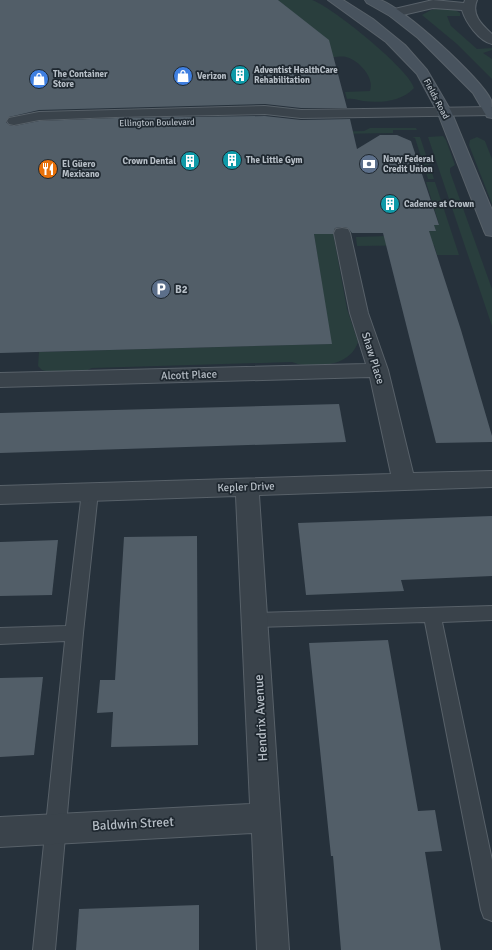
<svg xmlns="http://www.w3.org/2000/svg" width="492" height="950" font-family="Signika,sans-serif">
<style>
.green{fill:#293e3d}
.building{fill:#525e68}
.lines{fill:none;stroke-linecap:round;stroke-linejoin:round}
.service-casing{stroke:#586169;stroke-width:2}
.minor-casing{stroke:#586169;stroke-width:2}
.tertiary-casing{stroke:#586169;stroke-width:2}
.secondary-casing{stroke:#586169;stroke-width:2}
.service{fill:#3a434b;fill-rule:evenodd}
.minor{fill:#3a434b;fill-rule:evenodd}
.tertiary{fill:#3a434b;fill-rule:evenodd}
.secondary{fill:#48535e;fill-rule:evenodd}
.labels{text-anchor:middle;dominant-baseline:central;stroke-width:3.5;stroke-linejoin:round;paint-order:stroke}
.far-poi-label{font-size:9px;font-weight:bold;fill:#b6bec6;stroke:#1f2830;text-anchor:start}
.far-street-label{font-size:9px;fill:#b6bec6;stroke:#1f2830}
.poi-label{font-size:11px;font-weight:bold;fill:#b6bec6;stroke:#1f2830;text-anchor:start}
.street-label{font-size:11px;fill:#b6bec6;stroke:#1f2830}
.near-street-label{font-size:13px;fill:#b6bec6;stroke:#1f2830}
</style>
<rect width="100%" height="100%" fill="#26313b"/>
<g class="green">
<path d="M278 0C287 0 304 0 312 0 331 6 410 70 414 88 401 102 380 103 363 101 357 100 353 98 347 99L345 92 370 91C375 78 359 60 346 57 343 56 337 57 333 57L322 35 312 27H310Z"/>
<path d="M442 8 455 10 460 13V16H447L451 26 477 49 492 48V50L483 53 492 59V79L457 44 422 15 431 10Z"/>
<path d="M370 128H416L417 130H393V133L332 134 331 132 364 131Z"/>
<path d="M443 136 446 140 455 165 450 168V172L492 289V326L428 137Z"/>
<path d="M412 137H420L434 179H428L415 138Z"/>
<path d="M477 137 485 141 492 159V204L469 145 470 140Z"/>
<path d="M426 182H435L459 255H437L434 245 357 246 356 237 388 236 387 232 435 231 434 225 439 224Z"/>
<path d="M333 233 347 309 358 342C351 364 324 367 304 365 300 365 296 363 292 362L92 368 85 371 52 373 42 370 38 366 39 352 331 344 314 234Z"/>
</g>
<g class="building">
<path d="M0 0H278L329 40 347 108H301L265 104 39 110 9 117 6 122 9 125 14 126 39 121 115 118 265 116 301 120 350 119 357 149 380 135H397L411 141 439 225H434L436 231H429L461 330 492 436V442L436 443 383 233H352L348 228 342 227 335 228 333 234H314L332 344 0 353Z"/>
<path d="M339 404 346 442 0 453V413Z"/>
<path d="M492 516V576L401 580 404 591 306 595 298 523Z"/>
<path d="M197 536 198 745 111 747 113 712 97 713 100 680H115L124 537Z"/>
<path d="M58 540 52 595 0 596V542Z"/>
<path d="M388 640 418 811 435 810 442 851 425 852 441 950H341L333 856H331L309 643Z"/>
<path d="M43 677 34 755 0 757V678Z"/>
<path d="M199 905V950H76L79 909Z"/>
</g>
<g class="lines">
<defs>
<g id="service">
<path d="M90 486 95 488 98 492 83 633 55 950H33L65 641 0 644V628L66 626 82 492 85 488Z"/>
<path d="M492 606V620L442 622 492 860V921L484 918 481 910 425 622 256 627 250 625 247 620 250 615 256 613Z"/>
</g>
<g id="minor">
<path d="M433 0 464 3 465 0H477C471 14 481 24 492 34V44C479 41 466 23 462 10L433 8 394 17 390 16 388 13 390 10Z"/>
<path d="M342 228 348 229 350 233 368 313 388 370 413 473 492 471V487L259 495 289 950H257L252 833 0 847V817L250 804 236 496 0 504V486L391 474 370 377 0 387V373L366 364 350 313 334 233 336 229Z"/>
</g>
<path id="tertiary" d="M265 106 301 110 492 107V115L301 118 265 114 115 117 39 120 14 125 9 124 7 121 9 118 39 112Z"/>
<g id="secondary">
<path d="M328 0H343L373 19 405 45 427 70 451 111 492 210V236L486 235 484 231 437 111 417 74 386 42Z"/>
<path d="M365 0C370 0 376 0 380 0 403 7 482 79 491 100 492 105 492 113 492 118L487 117 473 93 418 38 390 16 367 3Z"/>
</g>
</defs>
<use href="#service" class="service-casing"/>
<use href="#minor" class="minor-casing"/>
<use href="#tertiary" class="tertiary-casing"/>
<use href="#secondary" class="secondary-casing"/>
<use href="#service" class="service"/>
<use href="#minor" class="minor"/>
<use href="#tertiary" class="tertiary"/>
<use href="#secondary" class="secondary"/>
</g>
<defs>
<symbol id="building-disc" viewBox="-11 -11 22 22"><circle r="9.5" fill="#0f9aa8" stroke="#1f2830"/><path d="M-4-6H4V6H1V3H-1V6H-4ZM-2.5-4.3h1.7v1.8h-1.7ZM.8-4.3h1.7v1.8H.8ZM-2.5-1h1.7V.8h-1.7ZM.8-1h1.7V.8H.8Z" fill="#fff"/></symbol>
<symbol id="shop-disc" viewBox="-11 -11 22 22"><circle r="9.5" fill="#3f7fe0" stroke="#1f2830"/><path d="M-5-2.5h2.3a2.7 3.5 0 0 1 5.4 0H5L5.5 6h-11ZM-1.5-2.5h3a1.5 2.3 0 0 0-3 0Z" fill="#fff"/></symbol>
<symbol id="bank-disc" viewBox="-11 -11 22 22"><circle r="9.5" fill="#5c6f8a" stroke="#1f2830"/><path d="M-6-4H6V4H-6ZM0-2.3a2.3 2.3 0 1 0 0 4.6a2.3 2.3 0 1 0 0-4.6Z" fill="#fff"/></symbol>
<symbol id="restaurant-disc" viewBox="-11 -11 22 22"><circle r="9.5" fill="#e8710a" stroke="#1f2830"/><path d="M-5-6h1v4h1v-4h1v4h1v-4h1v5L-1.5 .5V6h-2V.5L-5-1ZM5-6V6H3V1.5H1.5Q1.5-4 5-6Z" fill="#fff"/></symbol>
<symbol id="parking-disc" viewBox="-11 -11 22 22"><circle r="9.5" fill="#5c6f8a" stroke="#1f2830"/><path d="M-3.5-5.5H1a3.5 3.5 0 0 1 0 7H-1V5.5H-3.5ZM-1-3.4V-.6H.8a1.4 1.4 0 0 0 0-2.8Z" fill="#fff"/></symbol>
</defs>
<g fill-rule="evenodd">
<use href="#building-disc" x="229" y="64" width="22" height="22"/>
<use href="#shop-disc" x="172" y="65" width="22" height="22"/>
<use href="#shop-disc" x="28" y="68" width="22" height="22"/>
<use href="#building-disc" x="221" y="149" width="22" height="22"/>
<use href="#building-disc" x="179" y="150" width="22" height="22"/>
<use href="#bank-disc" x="358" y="153" width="22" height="22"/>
<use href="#restaurant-disc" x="37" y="158" width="22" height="22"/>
<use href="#building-disc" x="379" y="193" width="22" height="22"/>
<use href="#parking-disc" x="150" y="278" width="22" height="22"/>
</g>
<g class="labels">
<g class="far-poi-label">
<text x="254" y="70">Adventist HealthCare<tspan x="254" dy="10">Rehabilitation</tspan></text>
<text x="53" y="74">The Container<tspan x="53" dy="10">Store</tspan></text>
<text x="197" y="76">Verizon</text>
<text x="383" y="159">Navy Federal<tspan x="383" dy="10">Credit Union</tspan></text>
<text x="246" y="160">The Little Gym</text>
<text x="176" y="161" text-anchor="end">Crown Dental</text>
<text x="62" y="164">El Güero<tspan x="62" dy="10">Mexicano</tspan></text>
<text x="404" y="204">Cadence at Crown</text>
</g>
<g class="far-street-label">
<text transform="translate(436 99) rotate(62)">Fields Road</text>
<text transform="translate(157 123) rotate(-1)">Ellington Boulevard</text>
</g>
<g class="poi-label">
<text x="175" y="289">B2</text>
</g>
<g class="street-label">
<text transform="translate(373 358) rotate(73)">Shaw Place</text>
<text transform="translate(189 375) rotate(-2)">Alcott Place</text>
<text transform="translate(246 487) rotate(-2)">Kepler Drive</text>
</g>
<g class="near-street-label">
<text transform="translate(261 718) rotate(-93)">Hendrix Avenue</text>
<text transform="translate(133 824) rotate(-3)">Baldwin Street</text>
</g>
</g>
</svg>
